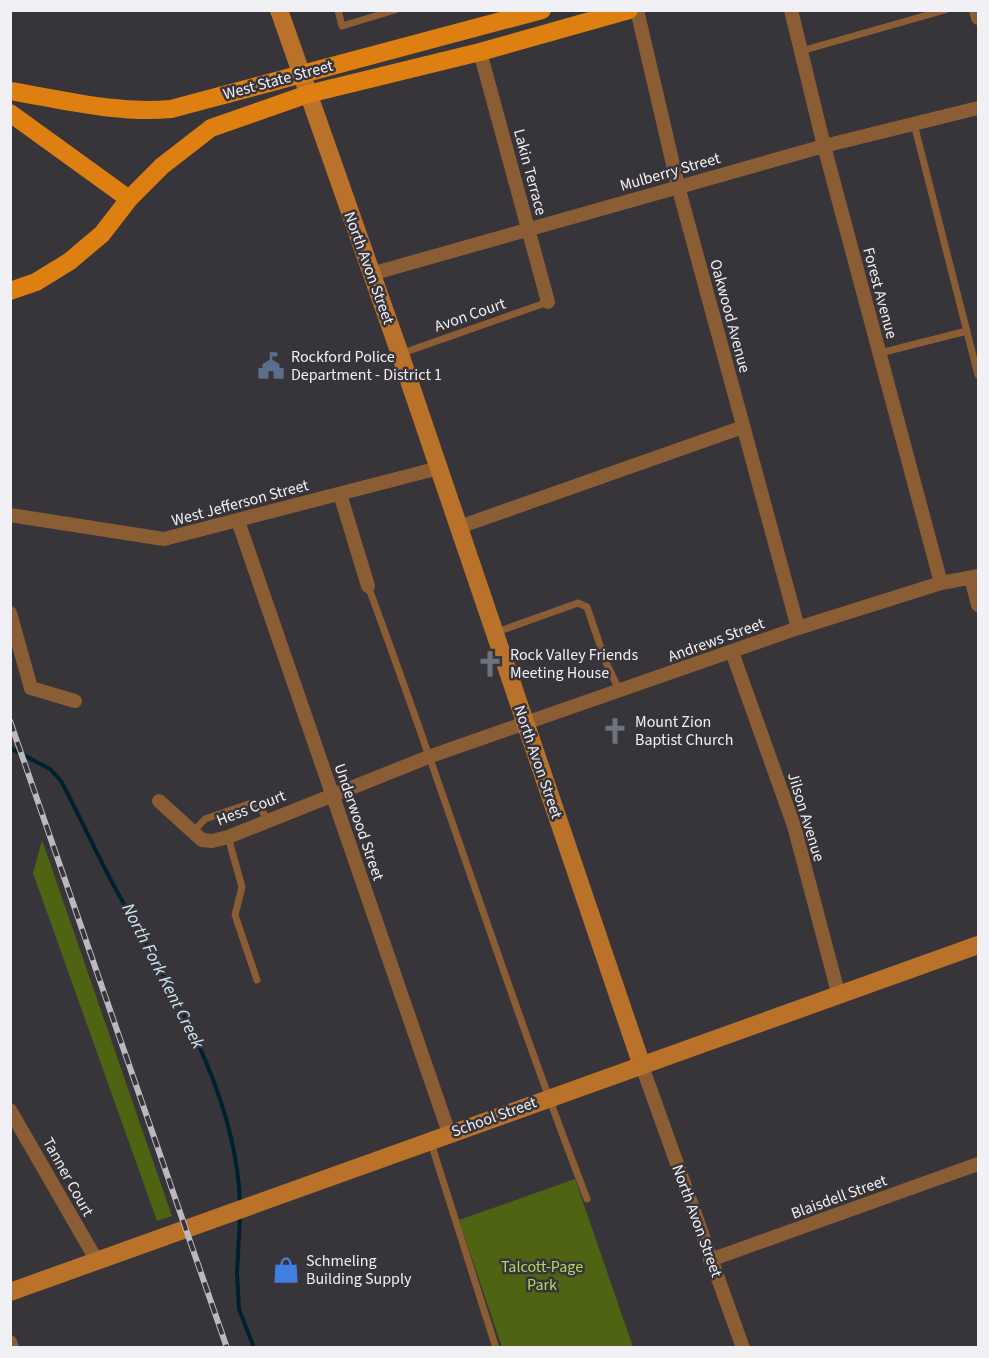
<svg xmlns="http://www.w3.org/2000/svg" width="989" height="1358" font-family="'Source Sans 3',sans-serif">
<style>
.green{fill:#4e6413}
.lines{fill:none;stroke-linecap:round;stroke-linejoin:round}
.stream{stroke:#002030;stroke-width:4}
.lane{stroke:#8b5d34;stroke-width:7}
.street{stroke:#8b5d34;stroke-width:14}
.secondary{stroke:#ba7129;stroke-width:18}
.primary{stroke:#de8011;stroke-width:18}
.rail-casing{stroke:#bbb9be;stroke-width:6}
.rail{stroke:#37343a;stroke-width:4;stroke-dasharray:11;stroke-linecap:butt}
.labels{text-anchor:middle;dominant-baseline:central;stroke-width:5;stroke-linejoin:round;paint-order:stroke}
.street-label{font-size:16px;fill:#f1f0f4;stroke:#37343a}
.poi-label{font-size:16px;fill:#f1f0f4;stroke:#37343a;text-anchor:start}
.park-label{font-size:16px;fill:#b2d860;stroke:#37343a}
.water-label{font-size:18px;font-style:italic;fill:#d0e8f5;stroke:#37343a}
</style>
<rect width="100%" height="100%" fill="#37343a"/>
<g class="green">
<path d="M42 840 172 1216 157 1221 33 873Z"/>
<path d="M575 1179 633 1347H502L459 1220Z"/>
</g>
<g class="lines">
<g class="stream">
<path d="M10 748 50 769 61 781C81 818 98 858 119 895 171 991 236 1090 240 1203"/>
<path d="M240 1217 237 1273 239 1309 254 1348"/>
</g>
<g class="lane">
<path d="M338 10 342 26 395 10"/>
<path d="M801 51 945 10"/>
<path d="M914 124 978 375"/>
<path d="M880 353 967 331"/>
<path d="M400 354 548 302"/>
<path d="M368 586C444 790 509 997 587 1199"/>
<path d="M497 632 578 603 587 607 605 660 620 692"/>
<path d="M193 832 205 819 251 803 263 812 267 821"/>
<path d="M228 837 242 887 235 915 257 980"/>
<path d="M431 1143 496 1348"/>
</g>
<g class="street">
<path d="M637 10 678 186 798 628"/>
<path d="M791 10 824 146 941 583"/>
<path d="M976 10 978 18"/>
<path d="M480 52 548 302"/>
<path d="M371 274 824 146 978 108"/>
<path d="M340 494 368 586"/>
<path d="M10 515 164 539 439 468"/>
<path d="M238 521 449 1133"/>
<path d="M459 527 743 427"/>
<path d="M971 578 978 605"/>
<path d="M10 613 31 688 75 701"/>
<path d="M732 652 794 826 839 996"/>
<path d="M159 801 202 840 212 841 228 837 431 756 798 628 941 583 978 576"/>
<path d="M642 1066 743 1348"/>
<path d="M10 1110 97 1261"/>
<path d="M710 1260 978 1164"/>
<path d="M10 1342 12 1348"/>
</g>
<g class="secondary">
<path d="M279 10 400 354 642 1066"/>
<path d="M10 1292 978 945"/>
</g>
<g class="primary">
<path d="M10 91C64 100 117 114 171 109L542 10"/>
<path d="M10 113 129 199"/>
<path d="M10 291 36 282 70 261 102 234 129 199 162 166 211 128 308 94 480 52 629 10"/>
</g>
<defs>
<path id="rail" d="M10 721 227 1348"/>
</defs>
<use href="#rail" class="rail-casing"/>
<use href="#rail" class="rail"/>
</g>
<defs>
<symbol id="civic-bare" viewBox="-9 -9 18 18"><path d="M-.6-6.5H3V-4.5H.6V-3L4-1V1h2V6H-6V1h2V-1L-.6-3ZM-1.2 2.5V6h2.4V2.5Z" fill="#5c6f8a" stroke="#37343a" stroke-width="2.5" paint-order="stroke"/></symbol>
<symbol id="church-bare" viewBox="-9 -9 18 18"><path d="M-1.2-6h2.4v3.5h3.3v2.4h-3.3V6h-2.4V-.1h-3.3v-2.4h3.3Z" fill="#6b7280" stroke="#37343a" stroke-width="2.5" paint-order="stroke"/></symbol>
<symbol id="shop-bare" viewBox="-9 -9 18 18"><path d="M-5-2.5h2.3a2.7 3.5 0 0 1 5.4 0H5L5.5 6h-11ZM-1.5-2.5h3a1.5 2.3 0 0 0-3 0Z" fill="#3f7fe0" stroke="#37343a" stroke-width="2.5" paint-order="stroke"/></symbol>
</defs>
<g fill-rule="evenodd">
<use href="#civic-bare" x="252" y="347" width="38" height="38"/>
<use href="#church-bare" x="471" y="645" width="38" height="38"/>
<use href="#church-bare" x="596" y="712" width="38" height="38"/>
<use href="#shop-bare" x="267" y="1251" width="38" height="38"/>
</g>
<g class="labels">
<g class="street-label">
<text transform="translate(278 80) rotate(-15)">West State Street</text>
<text transform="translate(530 172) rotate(75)">Lakin Terrace</text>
<text transform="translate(670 172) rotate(-16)">Mulberry Street</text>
<text transform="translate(369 268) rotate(70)">North Avon Street</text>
<text transform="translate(880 293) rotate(75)">Forest Avenue</text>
<text transform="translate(470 315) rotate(-19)">Avon Court</text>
<text transform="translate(730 316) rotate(75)">Oakwood Avenue</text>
<text transform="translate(240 503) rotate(-15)">West Jefferson Street</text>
<text transform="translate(716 640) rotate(-20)">Andrews Street</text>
<text transform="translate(538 762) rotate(71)">North Avon Street</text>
<text transform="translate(251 808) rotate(-21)">Hess Court</text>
<text transform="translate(806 817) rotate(73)">Jilson Avenue</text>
<text transform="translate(359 822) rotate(71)">Underwood Street</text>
<text transform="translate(494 1117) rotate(-20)">School Street</text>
<text transform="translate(68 1177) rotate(61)">Tanner Court</text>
<text transform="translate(839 1197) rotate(-20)">Blaisdell Street</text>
<text transform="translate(697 1221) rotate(70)">North Avon Street</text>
</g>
<g class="poi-label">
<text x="291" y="357">Rockford Police<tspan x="291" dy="18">Department - District 1</tspan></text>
<text x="510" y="655">Rock Valley Friends<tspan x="510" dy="18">Meeting House</tspan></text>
<text x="635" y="722">Mount Zion<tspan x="635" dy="18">Baptist Church</tspan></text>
<text x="306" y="1261">Schmeling<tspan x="306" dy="18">Building Supply</tspan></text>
</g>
<g class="park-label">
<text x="542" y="1267">Talcott-Page<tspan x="542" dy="18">Park</tspan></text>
</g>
<g class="water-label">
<text transform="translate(163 976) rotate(63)">North Fork Kent Creek</text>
</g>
</g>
<rect width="989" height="1358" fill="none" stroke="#f1f0f4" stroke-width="24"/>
</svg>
